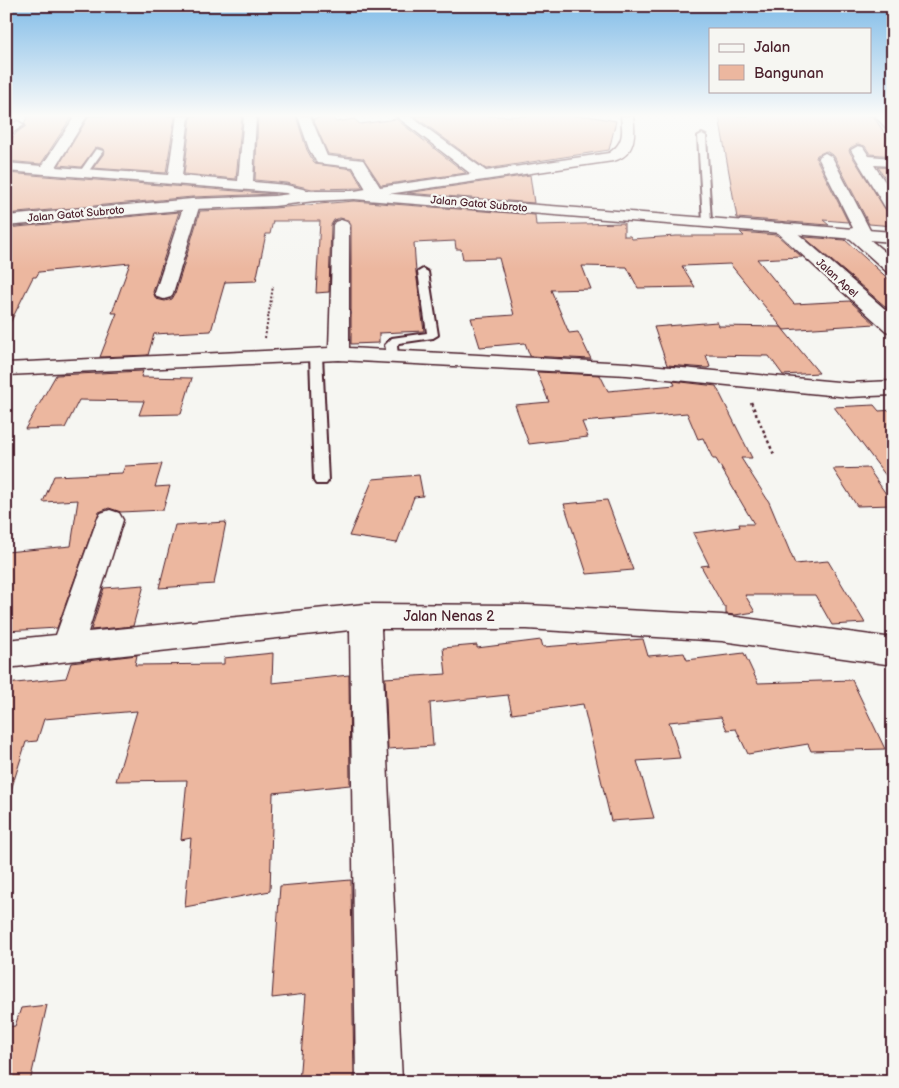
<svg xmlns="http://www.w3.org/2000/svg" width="899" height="1088" font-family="'Balsamiq Sans',sans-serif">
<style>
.building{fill:#ecb79f;stroke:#4a1f2b}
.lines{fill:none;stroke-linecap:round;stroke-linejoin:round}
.lane-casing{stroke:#4a1f2b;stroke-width:4}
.street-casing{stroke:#4a1f2b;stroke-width:3}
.secondary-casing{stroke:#4a1f2b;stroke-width:3}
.path-far1{stroke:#4a1f2b;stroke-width:2;stroke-dasharray:2 2;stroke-linecap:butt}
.path{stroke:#4a1f2b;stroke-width:2.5;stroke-dasharray:3 3;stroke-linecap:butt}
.lane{fill:#f6f6f2;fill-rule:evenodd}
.street{fill:#f6f6f2;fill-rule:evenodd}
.secondary{fill:#f6f6f2;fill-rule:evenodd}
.labels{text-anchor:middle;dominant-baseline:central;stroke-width:4.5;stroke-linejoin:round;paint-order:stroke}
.far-street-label{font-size:11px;fill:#4a1f2b;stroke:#f6f6f2}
.street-label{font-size:14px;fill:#4a1f2b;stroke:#f6f6f2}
</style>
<rect width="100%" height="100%" fill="#f6f6f2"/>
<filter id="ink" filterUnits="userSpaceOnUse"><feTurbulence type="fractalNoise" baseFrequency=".02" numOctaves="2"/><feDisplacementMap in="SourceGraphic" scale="10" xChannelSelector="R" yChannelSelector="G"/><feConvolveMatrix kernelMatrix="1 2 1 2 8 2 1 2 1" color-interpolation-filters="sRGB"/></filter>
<g filter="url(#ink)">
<g class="building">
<path d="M28 116H72L41 164 6 161V146L17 132 26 126 24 123Z"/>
<path d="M89 116H175L166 173 93 168 105 152 104 149 97 147 81 167 59 165Z"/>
<path d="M191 116H242L236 179 184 174Z"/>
<path d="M258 116H296L307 150 315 164 352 169 363 188 312 189 286 183 255 180Z"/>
<path d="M331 116 336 122 354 119 360 124 396 119 466 173 381 185 363 158 328 154 313 119Z"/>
<path d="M414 116H588L616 121 609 150 486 169Z"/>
<path d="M719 116H873L893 145V156L870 154 865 146 858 144 850 148 849 151 886 210 893 226 869 224 834 156 826 151 817 155 816 158 848 222 823 220 829 225 737 218Z"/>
<path d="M878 167 893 168V190Z"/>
<path d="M6 173 275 194 192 197 6 214Z"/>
<path d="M530 175 534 203 407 193Z"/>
<path d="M354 201 535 215 536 225 624 223V236H630L632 239 676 236H744L740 232 777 235 802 257 757 259 794 304 850 301 875 324 784 330 730 264 682 266 695 287 638 288 627 267 582 266 591 289 551 290 569 333 578 332 591 359 530 356 525 343 480 347 471 318 514 315 499 258 463 259 461 249H456L455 241 414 243 416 272 424 331 379 333V343L351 344V225L348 220 340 218 334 220 331 225 329 292 316 293 320 221H273L270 234H266L256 281 225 282 211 331 154 334 148 355 100 357 117 313H112L130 263 39 272 36 277H33L6 331V228L179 212 153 292 156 299 165 301 172 299 175 294 200 211 274 208Z"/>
<path d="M804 237 845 240 893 283V313Z"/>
<path d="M717 322 719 326 781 327 819 373 783 375 769 356 706 355 710 367 707 368 667 365 654 327Z"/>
<path d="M143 371 141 377 192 378 181 414 139 415 144 401 79 400 65 428 25 429 56 375Z"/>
<path d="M537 372 600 375 608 391 675 385 673 381 716 386 752 458H741L769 502 795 564 828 561 865 623 832 625 815 595H745L755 612 735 615 726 614V607H724L701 566 709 565 693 533 740 527 739 524H754L716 459H713L703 438 698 439 687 413 582 422 588 437 529 444 515 405 549 402Z"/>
<path d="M874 405 879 411 893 410V485L834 407Z"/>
<path d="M162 464 155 487 170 486 163 510 121 512 109 508 99 512 57 628 6 631V552L71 546 78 500 43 502 54 476 122 473 125 466Z"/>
<path d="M868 468 893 504V505L857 506 833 469Z"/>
<path d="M419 475 423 496 414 497 397 543 349 536 373 479Z"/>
<path d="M607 500 633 570 587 574 564 504Z"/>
<path d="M226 522 214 584 159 588 175 525Z"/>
<path d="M144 585 133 626 91 630 104 588Z"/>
<path d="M643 639 648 656 684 653 687 660 744 653 758 683 852 680 885 749 811 751 808 744 748 754 736 729 727 730 721 717 669 722 680 758 637 761 654 818 611 821 583 704 512 714 508 695 430 703 433 746 388 749 385 678 446 674 443 648 477 645V648L541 640 543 647Z"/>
<path d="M273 653 272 683 349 675 350 785 273 793 270 891 185 907 191 838 181 840 187 780 116 781 137 711 44 719 37 741 26 742 11 790H6V684L66 678 71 663 137 655 135 665 224 664V658Z"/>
<path d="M351 880 354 1082H299L306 994 272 998 280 886Z"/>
<path d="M47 1005 30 1082H6V1027L15 1026 21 1008Z"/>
</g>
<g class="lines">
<defs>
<g id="lane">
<path d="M702 134 706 136 711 222 707 225 703 222 698 136Z"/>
<path d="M96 149 103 151 86 175H80L79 173Z"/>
<path d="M423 269 428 272 438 335 433 338 399 343 397 346 398 356 396 358H388L385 345 392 338 427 333 418 272Z"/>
<path d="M316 352 322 355 328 481 326 484H316L314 481 310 355Z"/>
</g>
<g id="street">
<path d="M75 116H87L56 167 168 175 177 116H189L182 176 238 181 244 116H256L253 182 286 185 319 193 322 196 319 199 314 201 286 193 6 171V163L42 166Z"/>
<path d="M298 116H310L327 156 363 160 380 187 471 174 396 116H410L486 171 609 153C624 143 623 133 621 116H633C636 135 635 156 613 161L354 199 349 198 347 195 349 192 366 189 353 167 317 163 309 149Z"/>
<path d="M875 116H888L893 121V132L889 131Z"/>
<path d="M18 121 24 125 6 137V127Z"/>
<path d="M858 146 863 147 869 156 893 158V166L874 165 893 194V212L888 210 885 207 851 150Z"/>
<path d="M825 153 832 157 872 234 868 238 893 259V273L887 272 844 233 846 230 853 228 818 157Z"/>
<path d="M192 199 197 201 200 204 173 293 171 297 164 299 157 297 155 293 184 204 187 201Z"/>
<path d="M341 220 347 222 349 225V348L627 363 849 383 893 381V395L849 397 627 375 339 360 6 375V363L329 348 333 225 335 222Z"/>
<path d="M782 223 788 225 893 316V333L886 331 776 231 774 228 776 225Z"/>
<path d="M110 510 119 513 123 520 88 632 365 604 527 605 722 615 893 638V665L722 641 527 629H381L402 1082H356L350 630 6 668V640L56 635 97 520 101 513Z"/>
</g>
<path id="secondary" d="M314 191H354L893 232V242L354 199 314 201 274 206 192 209 6 226V216L192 199 274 196Z"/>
</defs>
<use href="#lane" class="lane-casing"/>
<use href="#street" class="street-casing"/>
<use href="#secondary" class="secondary-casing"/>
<path class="path-far1" d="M265 338 273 286"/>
<path class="path" d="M751 402 775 457"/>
<use href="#lane" class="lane"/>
<use href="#street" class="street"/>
<use href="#secondary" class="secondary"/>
</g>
</g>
<linearGradient id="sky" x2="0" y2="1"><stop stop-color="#81bce8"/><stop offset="0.43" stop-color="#fbfbf9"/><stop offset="1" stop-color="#fbfbf9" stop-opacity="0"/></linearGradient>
<rect width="899" height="269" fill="url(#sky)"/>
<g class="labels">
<g class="far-street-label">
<text transform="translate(479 204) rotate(5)">Jalan Gatot Subroto</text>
<text transform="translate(76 214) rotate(-5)">Jalan Gatot Subroto</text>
<text transform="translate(837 278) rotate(42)">Jalan Apel</text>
</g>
<g class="street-label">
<text x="449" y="616">Jalan Nenas 2</text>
</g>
</g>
<rect width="899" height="1088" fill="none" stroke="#f6f6f2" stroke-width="25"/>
<rect x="12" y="12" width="874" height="1063" fill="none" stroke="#4a1f2b" stroke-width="2" filter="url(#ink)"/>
<rect x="709" y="28" width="162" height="65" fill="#f6f6f2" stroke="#b1a0a2"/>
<rect x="719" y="44" width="25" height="8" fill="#f6f6f2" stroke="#b1a0a2"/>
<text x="754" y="52" font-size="15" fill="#4a1f2b">Jalan</text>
<rect x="719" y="65" width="25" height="15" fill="#ecb79f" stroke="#b1a0a2"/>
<text x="754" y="78" font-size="15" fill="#4a1f2b">Bangunan</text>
</svg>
